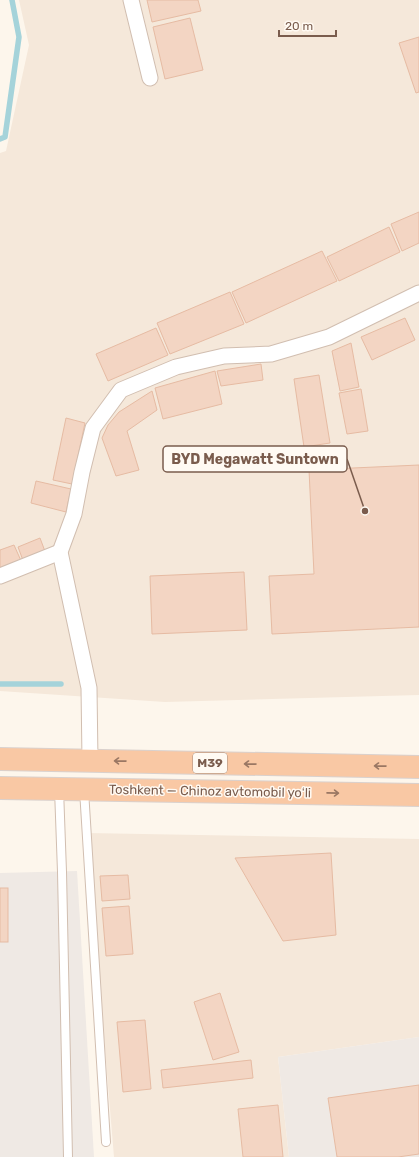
<svg xmlns="http://www.w3.org/2000/svg" width="419" height="1157" font-family="Rubik,sans-serif">
<style>
.residential{fill:#f5e8da}
.industrial{fill:#efe9e4}
.lines{fill:none;stroke-linecap:round;stroke-linejoin:round}
.stream{stroke:#a5d3da;stroke-width:5.5}
.building{fill:#f3d5c3;stroke:#e6bba3}
.service-casing{stroke:#d1beb0;stroke-width:10}
.minor-casing{stroke:#d1beb0;stroke-width:17}
.trunk-casing{stroke:#dad1cd;stroke-width:24}
.service{stroke:#fff;stroke-width:8}
.minor{stroke:#fff;stroke-width:15}
.trunk{stroke:#f9c8a4;stroke-width:22}
.oneway{stroke:#9a7763}
.labels{text-anchor:middle;dominant-baseline:central;stroke-width:3;stroke-linejoin:round;paint-order:stroke}
.shield{fill:#fffaf3;stroke:#a28b7f;stroke-width:1}
.shield-label{font-size:12px;font-weight:bold;fill:#7a5c4d}
.street-label{font-size:13px;fill:#7a5c4d;stroke:#fffaf3}
.leader{fill:none;stroke:#7a5c4d;stroke-width:1.5}
.callout-dot{fill:#7a5c4d;stroke:#fffaf3;stroke-width:1.5}
.callout{fill:#fffaf3;stroke:#7a5c4d;stroke-width:1.5}
.callout-label{font-size:14px;text-anchor:middle;font-weight:bold;fill:#7a5c4d}
</style>
<rect width="100%" height="100%" fill="#fdf6ec"/>
<g class="residential">
<path d="M19 0H419V695L165 702 0 691V153L6 151 29 45Z"/>
<path d="M87 833 419 839V1037L278 1057 289 1157H114Z"/>
</g>
<g class="industrial">
<path d="M77 871 94 1157H0V873Z"/>
<path d="M419 1037V1157H289L278 1057Z"/>
</g>
<g class="lines">
<g class="stream">
<path d="M0 139 5 137 19 37 12 0"/>
<path d="M0 684H61"/>
</g>
</g>
<g class="building">
<path d="M147 0H198L201 11 152 22Z"/>
<path d="M190 18 203 70 165 79 153 27Z"/>
<path d="M419 37V92L416 93 399 43Z"/>
<path d="M419 212V243L402 251 391 224Z"/>
<path d="M389 227 400 252 339 281 327 257Z"/>
<path d="M322 251 337 281 246 323 232 292Z"/>
<path d="M230 292 244 324 170 354 157 323Z"/>
<path d="M405 318 415 340 372 360 361 337Z"/>
<path d="M156 328 168 355 108 381 96 354Z"/>
<path d="M351 343 359 387 340 391 332 351Z"/>
<path d="M261 364 263 380 221 386 217 371Z"/>
<path d="M215 371 222 404 163 419 155 388Z"/>
<path d="M319 375 330 443 304 447 294 379Z"/>
<path d="M361 389 368 431 347 434 339 393Z"/>
<path d="M152 391 157 410 127 431 139 470 116 476 102 438 108 425 119 412Z"/>
<path d="M66 418 85 423 72 484 53 480Z"/>
<path d="M419 465V627L272 634 269 576 314 574 309 470Z"/>
<path d="M36 481 71 489 66 512 31 503Z"/>
<path d="M40 538 46 554 24 563 18 547Z"/>
<path d="M14 545 22 563 0 572V550Z"/>
<path d="M244 572 247 630 152 634 150 576Z"/>
<path d="M331 853 336 935 283 941 235 858Z"/>
<path d="M128 875 130 899 102 901 100 876Z"/>
<rect x="0" y="888" width="8" height="54"/>
<path d="M129 906 133 954 106 956 102 908Z"/>
<path d="M220 993 239 1052 213 1060 194 1002Z"/>
<path d="M145 1020 151 1089 123 1092 117 1022Z"/>
<path d="M251 1060 253 1078 163 1088 161 1070Z"/>
<path d="M419 1085V1154L398 1157H337L328 1098Z"/>
<path d="M278 1105 283 1157H243L238 1109Z"/>
</g>
<g class="lines">
<defs>
<g id="service">
<path d="M59 789 62 872 68 1157"/>
<path d="M84 790 106 1142"/>
</g>
<g id="minor">
<path d="M131 0 150 78"/>
<path d="M0 576 60 552"/>
<path d="M90 760 89 688 60 552 74 514 82 472 93 428 121 390 176 367 224 356 271 354 329 337 419 293"/>
</g>
<g id="trunk">
<path d="M0 759 419 767"/>
<path d="M0 788 419 795"/>
</g>
</defs>
<use href="#service" class="service-casing"/>
<use href="#minor" class="minor-casing"/>
<use href="#trunk" class="trunk-casing"/>
<use href="#service" class="service"/>
<use href="#minor" class="minor"/>
<use href="#trunk" class="trunk"/>
</g>
<defs><path id="oneway-shaft" d="M-6 0H5M1.5-3L5.5 0L1.5 3" fill="none" stroke-width="1.6" stroke-linecap="round" stroke-linejoin="round"/></defs>
<g class="oneway">
<use href="#oneway-shaft" transform="translate(120 761) rotate(-179)"/>
<use href="#oneway-shaft" transform="translate(250 764) rotate(-179)"/>
<use href="#oneway-shaft" transform="translate(380 766) rotate(-179)"/>
<use href="#oneway-shaft" transform="translate(333 793) rotate(1)"/>
</g>
<g class="labels">
<rect class="shield" x="193" y="753" width="34" height="20" rx="3"/>
<g class="shield-label">
<text x="210" y="763">M39</text>
</g>
<g class="street-label">
<text transform="translate(210 791) rotate(1)">Toshkent — Chinoz avtomobil yoʻli</text>
</g>
</g>
<path class="leader" d="M365 511L347 459"/>
<circle class="callout-dot" cx="365" cy="511" r="4"/>
<rect class="callout" x="163" y="446" width="184" height="26" rx="4"/>
<g class="callout-label">
<text x="255" y="464">BYD Megawatt Suntown</text>
</g>
<path d="M279 30v6h57v-6" fill="none" stroke="#7a5c4d" stroke-width="2"/>
<text x="285" y="30" font-size="12" fill="#7a5c4d" stroke="#fffaf3" stroke-width="3" paint-order="stroke">20 m</text>
</svg>
